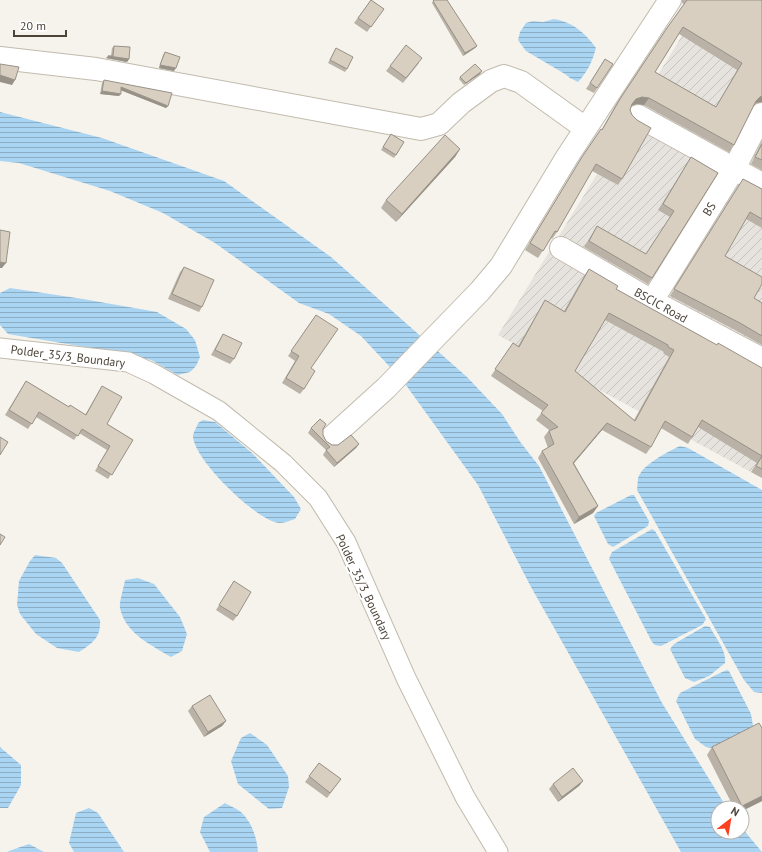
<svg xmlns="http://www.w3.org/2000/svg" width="762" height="852" font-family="'PT Sans',sans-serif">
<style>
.industrial{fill:url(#industrial-furrows)}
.water{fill:url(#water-rules)}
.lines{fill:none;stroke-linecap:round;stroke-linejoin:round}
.minor-casing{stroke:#c2bbae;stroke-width:21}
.tertiary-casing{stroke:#c2bbae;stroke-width:24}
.minor{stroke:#fff;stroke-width:19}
.tertiary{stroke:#fff;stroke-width:22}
.wall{fill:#bab2a6;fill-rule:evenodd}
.shaded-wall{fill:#979187}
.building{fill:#d8cfc1;stroke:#979187;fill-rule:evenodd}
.labels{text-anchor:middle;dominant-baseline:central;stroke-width:4;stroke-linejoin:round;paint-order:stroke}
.street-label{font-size:12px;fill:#4b4439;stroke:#fff}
</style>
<defs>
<pattern id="industrial-furrows" width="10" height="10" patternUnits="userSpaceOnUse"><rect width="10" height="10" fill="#e6e2dd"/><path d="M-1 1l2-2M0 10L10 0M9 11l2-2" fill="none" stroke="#c7c3be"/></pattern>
<pattern id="water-rules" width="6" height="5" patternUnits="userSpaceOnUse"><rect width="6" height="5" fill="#a9d4f2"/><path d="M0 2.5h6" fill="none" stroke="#8caec5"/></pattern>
</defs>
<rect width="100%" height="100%" fill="#f6f3ec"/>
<path class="industrial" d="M704 0H762V478L498 335Z"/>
<g class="water">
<path d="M554 19C573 22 585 33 596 48 592 62 588 71 578 82L570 78 565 74 526 51 518 40 520 32 526 23 533 21 543 22Z"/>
<path d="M0 112 102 138 224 181 331 257 467 377 502 414 521 443 539 466 662 703 727 808H718V832H742V828L762 852H681L531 587 478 485 403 381 361 336 329 314 299 303 215 243 163 213 110 191 19 163 0 161Z"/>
<path d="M10 288 83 299 157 312 186 329 195 340 200 357 196 366 190 372 178 375 151 360 115 352 8 334 0 325V293Z"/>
<path d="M203 420 215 422 252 453 294 497 301 509 295 519C291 520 285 523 280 523 257 522 191 457 193 435 194 431 197 427 198 423Z"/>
<path d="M680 446 688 448 762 490V693L754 692 744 680 637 490C638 485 637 477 640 474 646 463 669 451 680 446Z"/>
<path d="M631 495H634L649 521 648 526 613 547 608 544 594 516 596 513Z"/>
<path d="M652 529 655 531 706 619 705 621 702 625 661 646 655 645 652 642 609 559 612 552Z"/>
<path d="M35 555 56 558 62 563 100 620C101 637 93 643 79 652L57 648 36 634 20 614 17 605 19 581 30 561Z"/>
<path d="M138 578 154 584 180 617 187 634 182 651 171 657C151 645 125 633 120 608 119 602 124 587 125 580Z"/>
<path d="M705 626 710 627C715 637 727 651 725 663L709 676 694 682 685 678 670 649 674 644Z"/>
<path d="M727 670 729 671 751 714 753 726 712 748 706 747 695 739 676 701 680 693 722 672Z"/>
<path d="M250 733 267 745 288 776 289 787 282 808 269 809 238 784 231 761 241 738Z"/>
<path d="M0 747 21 765V785L8 808H0Z"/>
<path d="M225 803C230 806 238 809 242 813 252 823 257 838 258 852H210L200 832 204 817Z"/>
<path d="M89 808 98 813 124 852H74L69 843 76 813Z"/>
<path d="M29 844 44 852H7L9 851Z"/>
</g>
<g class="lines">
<defs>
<path id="minor" d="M0 348 128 362 154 374 219 411 283 463 318 498 346 542 406 678 465 797 498 852"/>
<g id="tertiary">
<path d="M0 58 96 69 421 129 439 124 461 103 491 81 504 76 521 82 585 128"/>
<path d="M638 116 762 184"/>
<path d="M561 248 652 301 762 359"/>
<path d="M652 301 734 169 762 114"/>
<path d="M332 437 386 388 480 291 501 266 567 157 670 0"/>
</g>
</defs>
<use href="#minor" class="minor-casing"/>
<use href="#tertiary" class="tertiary-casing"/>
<use href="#minor" class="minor"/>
<use href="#tertiary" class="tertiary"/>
</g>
<g class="wall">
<path d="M371 0 384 9 367 32 354 23Z"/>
<path d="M682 0H762V102L756 103 754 105 734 145 729 152 644 105 637 104 631 106 622 179 618 185 592 171 557 232 552 239 551 238 538 258 525 250 578 164 596 136 602 129 615 106 662 35 684 4 682 3ZM679 34 737 70 716 107 655 72Z"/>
<path d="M433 1 477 46 475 48 463 56 432 3Z"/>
<path d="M114 46 129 59 127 62 106 58 111 56 112 48Z"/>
<path d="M336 48 347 69 345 72 328 63Z"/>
<path d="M165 52 174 71 159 68 163 55Z"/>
<path d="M605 59 613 64 594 93 586 89Z"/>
<path d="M419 63 403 83 386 71 390 66Z"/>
<path d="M480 74 464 85 459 79 460 77Z"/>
<path d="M104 80 168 106 166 108 121 90 119 96 100 94 102 83Z"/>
<path d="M391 134 404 142 394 158 381 150Z"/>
<path d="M762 141V170L751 164Z"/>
<path d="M460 149 455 157 396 222 381 208 386 200Z"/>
<path d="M691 157 718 173 648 284 584 247 597 226 646 254 670 217 658 210Z"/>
<path d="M743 179 762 189V228L746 219 725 256 754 298 762 303V345L735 330 670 296Z"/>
<path d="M184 267 202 307 199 312 168 299 180 272Z"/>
<path d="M589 269 616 289 716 345 762 368V478L751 472 757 463 698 427 688 444 661 428 651 447 646 454 602 430 574 463 598 506 593 513 574 524 538 458 542 451 548 448 544 437 549 430 536 420 543 411 491 376 513 343 518 346 541 307 545 300 564 311 584 276ZM605 320 664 352 663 353 669 357 634 420 575 371Z"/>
<path d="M316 315 311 368 304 389 300 394 282 383 295 361 288 356Z"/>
<path d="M223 334 234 359 230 364 211 355 220 339Z"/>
<path d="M26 381 69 407 85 415 102 386 107 424 133 440 108 479 95 471 107 450 79 433 74 440 36 417 28 429 5 415Z"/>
<path d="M311 428 323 429V435L326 441 332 445 359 444 356 448 334 467 323 455 326 450 308 433Z"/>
<path d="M234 581 237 616 233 621 216 610Z"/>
<path d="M192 706 226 721 222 726 204 737 188 711Z"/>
<path d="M762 728V801L742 811V808H734L707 755 712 747Z"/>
<path d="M319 763 341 779 327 798 305 782Z"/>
<path d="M583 781 579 786 558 802 549 789 553 784Z"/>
</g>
<g class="shaded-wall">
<path d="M477 46 475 48 463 56 465 53Z"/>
<path d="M108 56 129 59 127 62 106 58Z"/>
<path d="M160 65 176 68 174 71 159 68Z"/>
<path d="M482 71 480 74 464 85 466 83Z"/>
<path d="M0 75 15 80 12 85 0 82Z"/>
<path d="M121 87 168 106 166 108 120 90Z"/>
<path d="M102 91 121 94 119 96 100 94Z"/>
<path d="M762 96V102L756 103 751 108 756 101 760 97Z"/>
<path d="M642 97 649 98 644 105 637 104 631 106 632 104 636 99Z"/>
<path d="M460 149 455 157 396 222 402 214Z"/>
<path d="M0 262 6 263 2 268H0Z"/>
<path d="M607 423 602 430 569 469 573 463Z"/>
<path d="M359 444 356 448 334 467 337 463Z"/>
<path d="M598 506 593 513 574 524 579 517Z"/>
<path d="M226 721 222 726 204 737 208 732Z"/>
<path d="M583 781 579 786 558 802 562 797Z"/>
<path d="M762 796V801L742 811V808H741L742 806Z"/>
</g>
<g class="building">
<path d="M371 0 384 9 371 27 358 18Z"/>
<path d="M434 0H447L477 46 465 53 433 1Z"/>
<path d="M687 0H762V96L760 97 756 101 734 145 649 98 642 97 636 99 632 104 630 110 632 115 637 120 651 128 622 179 596 164 557 232 555 231 543 251 530 243 582 157 601 129 602 130 620 99 667 28ZM683 27 742 63 716 107 655 72Z"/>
<path d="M406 45 422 58 406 78 390 66Z"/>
<path d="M114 46 130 47 129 59 108 56H113Z"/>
<path d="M336 48 353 57 347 69 330 60Z"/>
<path d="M165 52 180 57 176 68 160 65Z"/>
<path d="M605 59 613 64 597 88 590 83Z"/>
<path d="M0 64 19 67 15 80 0 75Z"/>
<path d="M475 64 482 71 466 83 460 77Z"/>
<path d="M104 80 172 93 168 106 121 87V94L102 91Z"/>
<path d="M391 134 404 142 396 155 383 147Z"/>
<path d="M445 135 460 149 402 214 386 200Z"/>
<path d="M762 144V160L755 157Z"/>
<path d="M691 157 718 173 652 278 589 241 597 226 646 254 674 211 663 204Z"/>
<path d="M743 179 762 189V219L750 212 725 256 762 277V284L754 298 762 303V336L740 323 674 289Z"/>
<path d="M0 230 10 232 6 263 0 262Z"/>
<path d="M184 267 214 280 202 307 172 294Z"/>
<path d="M589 269 618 286 616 289 717 345 718 343 762 368V469L756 466 762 456 702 420 692 437 665 421 651 447 607 423 573 463 598 506 579 517 542 451 554 444 549 431 558 427 541 413 548 405 495 369 513 343 519 347 545 300 565 312ZM609 313 668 345V347L674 350 635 421 575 371Z"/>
<path d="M316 315 338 329 311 368 315 371 304 389 286 378 299 356 291 351Z"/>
<path d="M223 334 242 343 234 359 215 350Z"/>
<path d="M26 381 69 407 70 405 86 415 102 386 122 397 107 424 133 440 112 475 98 466 110 446 82 429 78 436 39 412 32 424 9 410Z"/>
<path d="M320 419 326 424 323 429V435L326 441 332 445H338L351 435 359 444 337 463 326 450 330 447 311 428Z"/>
<path d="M0 437 8 442 0 455Z"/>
<path d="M0 534 5 537 0 545Z"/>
<path d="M234 581 251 592 237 616 219 605Z"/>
<path d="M210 695 226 721 208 732 192 706Z"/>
<path d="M759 723 762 728V796L742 806 712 747Z"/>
<path d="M319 763 341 779 330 793 309 776Z"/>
<path d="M573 768 583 781 562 797 553 784Z"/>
</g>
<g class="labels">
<g class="street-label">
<text transform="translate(709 209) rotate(-58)">BS</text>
<text transform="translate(661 305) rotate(29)">BSCIC Road</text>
<text transform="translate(68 356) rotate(7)">Polder_35/3_Boundary</text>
<text transform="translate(364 587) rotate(65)">Polder_35/3_Boundary</text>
</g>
</g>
<g transform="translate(730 820) rotate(31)"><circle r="19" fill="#ffffff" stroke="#b7b4b0"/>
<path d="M0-3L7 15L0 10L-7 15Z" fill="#fc3f1d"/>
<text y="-6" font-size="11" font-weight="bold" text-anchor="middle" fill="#4b4439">N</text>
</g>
<path d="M14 30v6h52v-6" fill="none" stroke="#4b4439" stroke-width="2"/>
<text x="20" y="30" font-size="12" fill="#4b4439" stroke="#ffffff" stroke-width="3" paint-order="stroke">20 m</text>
</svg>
